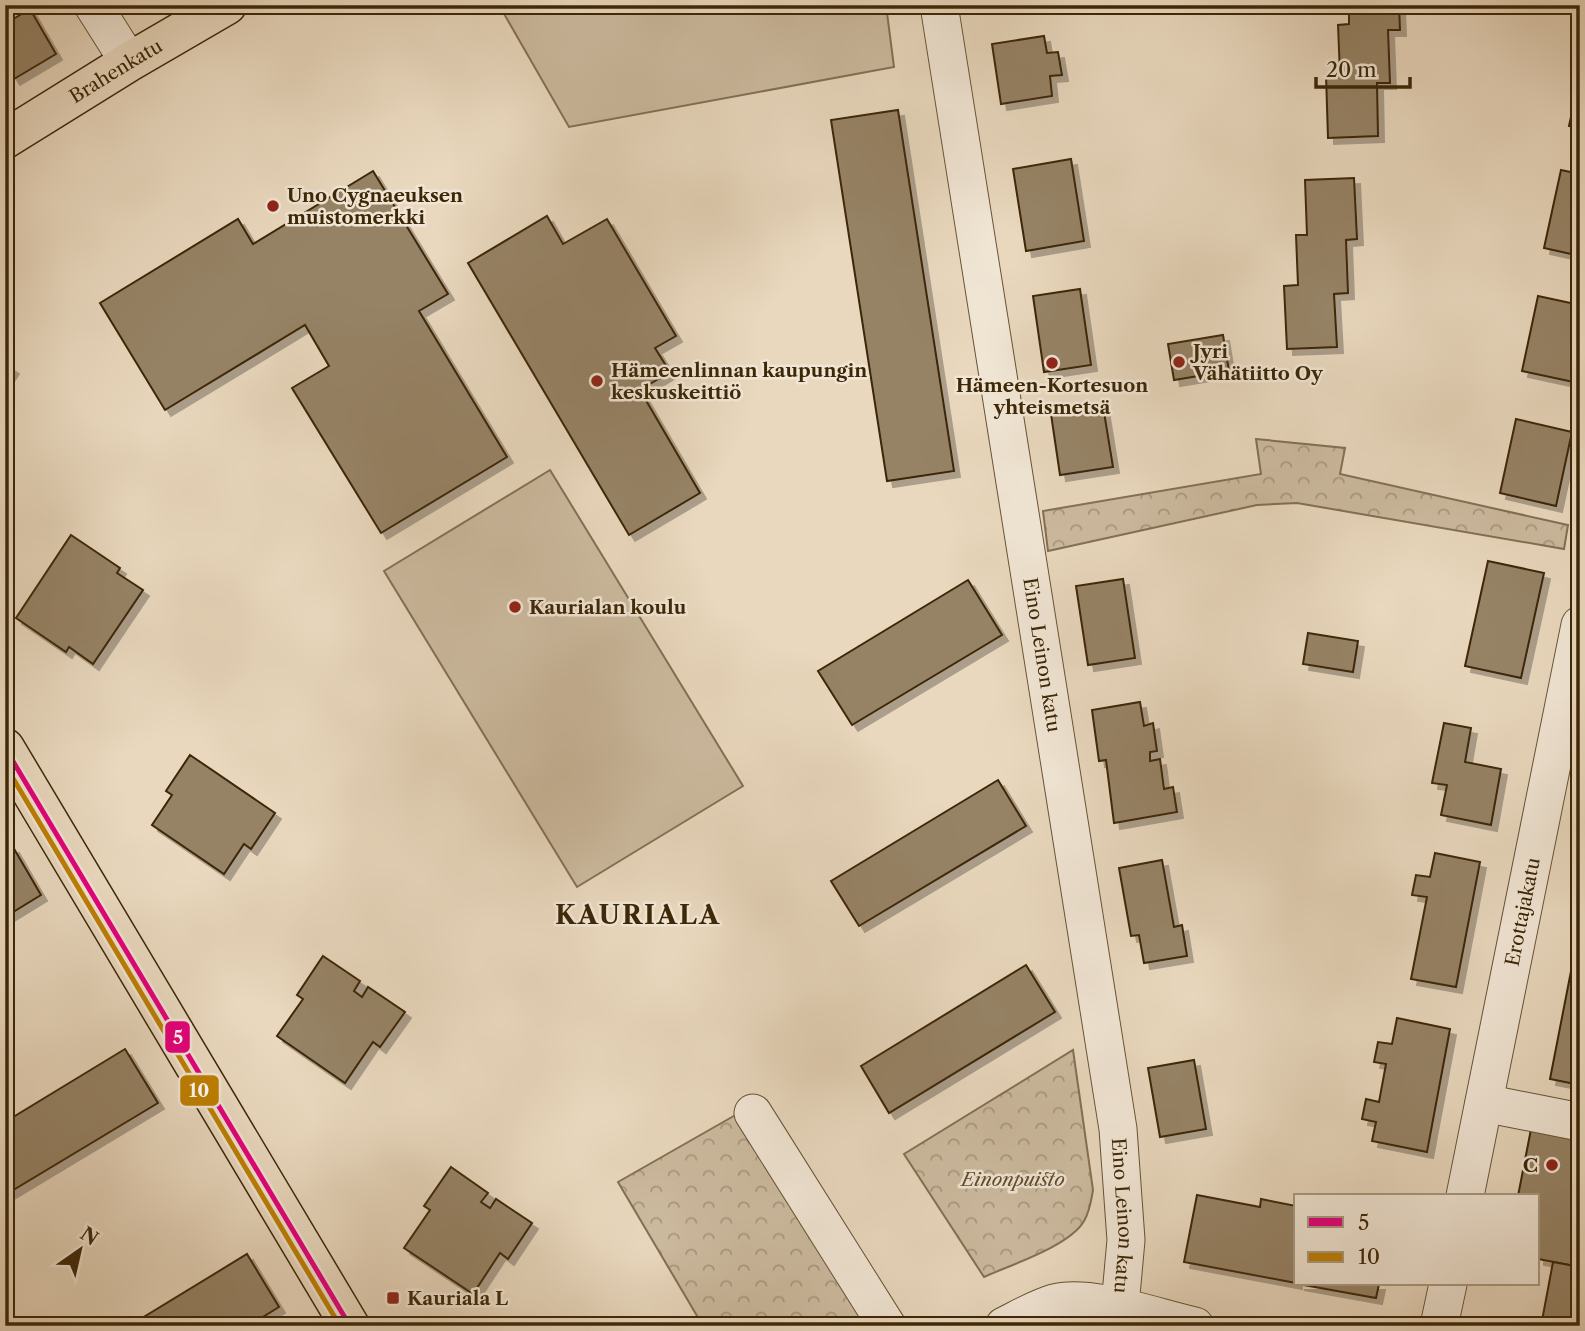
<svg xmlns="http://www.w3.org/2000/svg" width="1585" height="1331" font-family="'Libre Caslon Text',serif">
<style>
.grass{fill:#ccba9f;stroke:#847053;stroke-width:2}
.park{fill:url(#park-crowns);stroke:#847053;stroke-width:2}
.building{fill:#968366;stroke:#3c2707;stroke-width:2;filter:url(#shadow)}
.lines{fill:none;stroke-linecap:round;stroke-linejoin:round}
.minor-casing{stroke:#675335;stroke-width:39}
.major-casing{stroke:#3c2707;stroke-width:41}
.minor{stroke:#f1e6d5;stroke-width:37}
.major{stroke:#e9d8be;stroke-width:38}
.bus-1-casing{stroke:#f1e6d5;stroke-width:10}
.bus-2-casing{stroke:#f1e6d5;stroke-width:10}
.bus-1{stroke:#e5007d;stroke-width:5}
.bus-2{stroke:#bf8002;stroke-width:5}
.poi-dot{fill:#8f2418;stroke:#f1e6d5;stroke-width:2.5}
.labels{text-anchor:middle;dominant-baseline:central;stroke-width:5;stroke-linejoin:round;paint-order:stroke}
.street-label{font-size:19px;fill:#3c2707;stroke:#f1e6d5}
.poi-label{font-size:19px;font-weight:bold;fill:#3c2707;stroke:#f1e6d5;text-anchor:start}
.park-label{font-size:19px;font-style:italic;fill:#604c2d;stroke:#f1e6d5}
.district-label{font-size:26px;font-weight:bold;letter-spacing:2px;fill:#3c2707;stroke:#f1e6d5}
.line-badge{stroke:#f1e6d5;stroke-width:2.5}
.badge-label{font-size:19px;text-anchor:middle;font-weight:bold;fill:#fff}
</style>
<defs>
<pattern id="park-crowns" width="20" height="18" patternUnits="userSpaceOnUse" patternTransform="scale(1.75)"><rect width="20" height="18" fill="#ccba9f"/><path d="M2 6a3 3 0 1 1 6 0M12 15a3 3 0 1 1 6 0" fill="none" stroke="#a79780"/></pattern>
<filter id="shadow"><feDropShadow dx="6" dy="6" stdDeviation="0" flood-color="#0004"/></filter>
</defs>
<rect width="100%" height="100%" fill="#e9d8be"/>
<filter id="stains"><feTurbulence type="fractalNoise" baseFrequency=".00286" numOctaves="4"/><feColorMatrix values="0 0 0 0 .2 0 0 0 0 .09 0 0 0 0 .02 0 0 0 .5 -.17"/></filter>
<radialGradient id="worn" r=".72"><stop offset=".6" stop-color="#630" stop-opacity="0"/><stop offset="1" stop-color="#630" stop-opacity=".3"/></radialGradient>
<g class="grass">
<path d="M499 5H886L894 67 569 127Z"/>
<path d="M550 470 743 786 577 887 384 571Z"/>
</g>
<g class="park">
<path d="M1256 439 1345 448 1340 474 1568 525 1564 549 1297 503 1257 505 1048 551 1043 511 1261 474Z"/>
<path d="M1073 1050 1093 1190C1091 1201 1090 1211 1084 1221 1070 1246 1010 1265 984 1277L904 1154Z"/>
<path d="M739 1113 867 1326H703L618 1182Z"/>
</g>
<g class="building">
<path d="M1349 5H1399L1400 30H1388L1390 83H1377L1378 136 1328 138 1326 75 1340 74 1338 25 1349 24Z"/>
<path d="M30 9 56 54 14 79 5 64V24Z"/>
<path d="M1044 36 1047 53 1058 52 1062 75 1050 76 1052 96 1001 104 992 44Z"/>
<path d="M1580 76V128L1569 126Z"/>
<path d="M898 110 954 471 887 481 831 120Z"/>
<path d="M1071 159 1084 241 1026 251 1013 169Z"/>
<path d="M1561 170 1580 174V256L1544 248Z"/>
<path d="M373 171 448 294 419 311 507 457 381 533 292 388 329 366 305 325 165 410 100 303 238 219 253 244Z"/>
<path d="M1354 178 1357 239 1346 240 1348 293 1334 294 1337 347 1287 349 1284 286 1298 285 1296 235H1307L1305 180Z"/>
<path d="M547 216 563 244 607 219 676 336 655 348 670 372 640 390 700 493 629 535 468 263Z"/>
<path d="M1080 289 1091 365 1044 372 1033 296Z"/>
<path d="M1538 296 1580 305 1578 383 1522 371Z"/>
<path d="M1223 335 1229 371 1174 380 1168 344Z"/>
<path d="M5 363 13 368 5 380Z"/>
<path d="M1103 406 1113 467 1060 475 1051 414Z"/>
<path d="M1516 419 1572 432 1556 506 1500 493Z"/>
<path d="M71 535 120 568 117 573 143 590 93 664 69 647 66 652 16 618Z"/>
<path d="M1488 561 1544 573 1521 678 1465 666Z"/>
<path d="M1123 579 1135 658 1088 665 1076 586Z"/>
<path d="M968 580 1002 635 852 725 818 671Z"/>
<path d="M1308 633 1358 641 1353 672 1303 664Z"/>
<path d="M1140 702 1144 726 1153 723 1157 751 1150 752V761L1160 759 1164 789 1173 787 1177 812 1114 823 1106 760 1099 761 1092 710Z"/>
<path d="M1444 723 1471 728 1465 762 1501 769 1491 825 1441 815 1447 785 1432 783Z"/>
<path d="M190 755 275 813 251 849 244 844 224 874 152 825 172 795 166 791Z"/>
<path d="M998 780 1026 826 859 926 831 881Z"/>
<path d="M13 847 41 895 5 917V852Z"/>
<path d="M1435 853 1480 862 1456 987 1411 979 1427 897 1412 895 1416 875 1430 877Z"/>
<path d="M1162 860 1174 927 1182 925 1187 956 1144 963 1139 935 1131 936 1119 868Z"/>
<path d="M1580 925V1085L1550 1079Z"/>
<path d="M323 956 360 981 354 991 362 997 368 987 405 1012 380 1047 373 1042 345 1083 277 1036 303 999 297 995Z"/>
<path d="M1026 965 1055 1012 889 1113 861 1066Z"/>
<path d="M1397 1018 1450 1029 1427 1152 1372 1141 1376 1122 1362 1119 1366 1099 1379 1102 1386 1064 1374 1062 1378 1042 1392 1044Z"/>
<path d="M125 1049 158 1103 5 1195V1122Z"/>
<path d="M1194 1060 1206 1129 1160 1137 1148 1068Z"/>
<path d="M1532 1124 1580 1134V1267L1538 1259V1196H1518Z"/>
<path d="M451 1167 488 1193 481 1202 490 1208 496 1199 532 1223 508 1259 500 1253 473 1294 404 1248 430 1210 424 1206Z"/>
<path d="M1197 1195 1260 1207 1261 1199 1296 1206 1294 1216H1296V1283L1184 1262Z"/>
<path d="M247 1254 279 1307 248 1326H129Z"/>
<path d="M1553 1262 1580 1267V1326H1541Z"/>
<path d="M1298 1284H1379L1376 1298Z"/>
</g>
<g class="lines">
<defs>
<g id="minor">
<path d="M93 5 129 62"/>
<path id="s1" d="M939 5 1118 1129 1126 1240 1120 1306"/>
<path d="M1484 1103 1580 1122"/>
<path d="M753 1113 887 1326"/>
<path id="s2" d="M1465 1196 1580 625"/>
<path d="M1004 1326C1020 1318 1037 1308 1054 1303 1090 1293 1158 1318 1195 1326"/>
<path d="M1439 1326 1448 1284"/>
</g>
<g id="major">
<path id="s3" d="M5 139 129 62 227 5"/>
<path d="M5 748 350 1326"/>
</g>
</defs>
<use href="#minor" class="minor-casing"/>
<use href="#major" class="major-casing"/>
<use href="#minor" class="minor"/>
<use href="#major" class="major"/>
<defs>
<path id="bus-1" d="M5 748 350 1326"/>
<path id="bus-2" d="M5 765 340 1326"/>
</defs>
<use href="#bus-1" class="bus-1-casing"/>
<use href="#bus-2" class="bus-2-casing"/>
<use href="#bus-1" class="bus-1"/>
<use href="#bus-2" class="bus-2"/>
</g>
<g class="poi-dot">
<circle cx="273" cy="206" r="7"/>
<circle cx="1179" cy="362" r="7"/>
<circle cx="1052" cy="363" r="7"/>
<circle cx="597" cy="381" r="7"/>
<circle cx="515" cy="607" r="7"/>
<circle cx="1552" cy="1165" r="7"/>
<rect x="386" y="1291" width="14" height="14" rx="3.5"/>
</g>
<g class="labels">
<g class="street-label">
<text stroke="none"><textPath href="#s3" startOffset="130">Brahenkatu</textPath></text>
<text stroke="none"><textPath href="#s1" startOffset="658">Eino Leinon katu</textPath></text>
<text stroke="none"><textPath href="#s2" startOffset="290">Erottajakatu</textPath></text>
<text stroke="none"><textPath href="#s1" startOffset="1225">Eino Leinon katu</textPath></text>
</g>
<g class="poi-label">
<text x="287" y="195">Uno Cygnaeuksen<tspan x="287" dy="22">muistomerkki</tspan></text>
<text x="1193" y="351">Jyri<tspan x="1193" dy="22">Vähätiitto Oy</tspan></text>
<text x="611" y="370">Hämeenlinnan kaupungin<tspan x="611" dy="22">keskuskeittiö</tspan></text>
<text x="1052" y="385" text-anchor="middle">Hämeen-Kortesuon<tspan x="1052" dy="22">yhteismetsä</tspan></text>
<text x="529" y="607">Kaurialan koulu</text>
<text x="1538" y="1165" text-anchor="end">C</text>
<text x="407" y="1298">Kauriala L</text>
</g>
<g class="park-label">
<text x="1013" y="1179">Einonpuisto</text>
</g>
<g class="district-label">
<text x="638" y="915">KAURIALA</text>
</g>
</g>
<g class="line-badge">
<rect x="164" y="1020" width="27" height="34" rx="7" fill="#e5007d"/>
<rect x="179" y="1074" width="41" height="33" rx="7" fill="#bf8002"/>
</g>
<g class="badge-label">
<text x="178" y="1044">5</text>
<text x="199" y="1097">10</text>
</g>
<rect width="1585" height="1331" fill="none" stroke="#e9d8be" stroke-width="28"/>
<rect x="7" y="7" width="1571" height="1317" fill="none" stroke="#3c2707" stroke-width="3.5"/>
<rect x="14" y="14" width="1557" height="1303" fill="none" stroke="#3c2707" stroke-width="2"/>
<rect x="1294" y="1194" width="245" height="91" fill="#f1e6d5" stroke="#a99a83" stroke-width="2"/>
<rect x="1308" y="1217" width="35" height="10" fill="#e5007d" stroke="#a99a83" stroke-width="2"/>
<text x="1358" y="1230" font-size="21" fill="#3c2707">5</text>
<rect x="1308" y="1252" width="35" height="10" fill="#bf8002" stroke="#a99a83" stroke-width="2"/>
<text x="1358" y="1264" font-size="21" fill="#3c2707">10</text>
<g transform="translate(80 1250) rotate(34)" stroke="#f1e6d5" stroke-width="5" paint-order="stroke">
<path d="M0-5L12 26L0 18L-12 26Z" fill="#3c2707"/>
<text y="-10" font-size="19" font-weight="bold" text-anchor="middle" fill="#3c2707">N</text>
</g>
<path d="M1316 77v10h94v-10" fill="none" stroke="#3c2707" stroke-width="3.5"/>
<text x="1326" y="77" font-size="21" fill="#3c2707" stroke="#f1e6d5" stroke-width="5" paint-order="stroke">20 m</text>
<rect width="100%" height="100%" filter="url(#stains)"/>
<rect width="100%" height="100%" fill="url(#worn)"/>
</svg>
